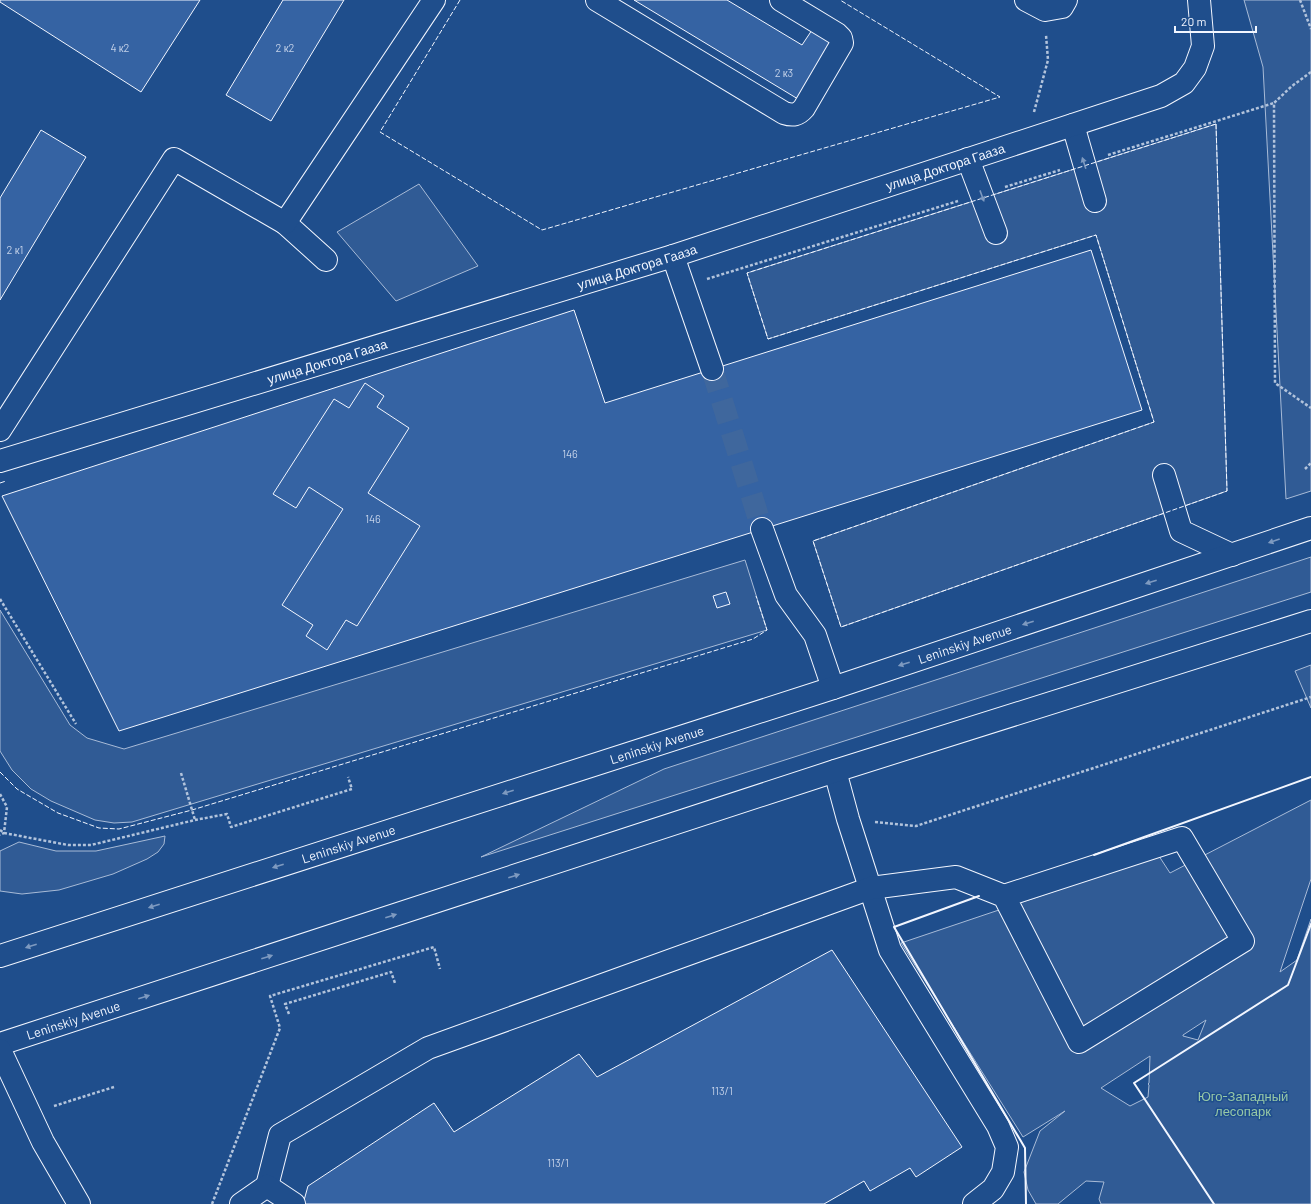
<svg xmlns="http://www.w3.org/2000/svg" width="1311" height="1204" font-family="Barlow,sans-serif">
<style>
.built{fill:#305b95;stroke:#a8bbd7;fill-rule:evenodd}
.building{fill:#3563a3;stroke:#f2f6ff}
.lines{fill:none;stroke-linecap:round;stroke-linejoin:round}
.minor-tunnel{stroke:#3f679d;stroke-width:22;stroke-dasharray:22 11;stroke-linecap:butt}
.minor-casing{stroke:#f2f6ff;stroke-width:24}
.major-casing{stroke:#f2f6ff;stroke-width:24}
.path{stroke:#b3c4dc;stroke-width:2.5;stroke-dasharray:3 2;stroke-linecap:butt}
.minor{stroke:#1f4e8c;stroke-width:22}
.major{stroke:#1f4e8c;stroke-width:22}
.fence{stroke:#f2f6ff;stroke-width:1;stroke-dasharray:5 2;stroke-linecap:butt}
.wall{stroke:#f2f6ff;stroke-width:2}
.oneway{fill:#7e9ac0}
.labels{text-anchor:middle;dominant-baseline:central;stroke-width:3;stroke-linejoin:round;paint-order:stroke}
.number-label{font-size:11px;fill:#c3d1e8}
.street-label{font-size:13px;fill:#f2f6ff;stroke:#1f4e8c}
.park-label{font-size:13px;fill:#97c8a6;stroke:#1f4e8c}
</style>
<rect width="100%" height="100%" fill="#1f4e8c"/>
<g class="built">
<path d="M1244 0H1311V491L1286 499 1263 67Z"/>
<path d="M1216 124 1227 491 841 627 813 541 1154 422 1096 235 768 339 747 273Z"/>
<path d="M419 184 478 266 396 301 337 232Z"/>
<path d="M1311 557V592L481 857 664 769Z"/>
<path d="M745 560 767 630 132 822 114 823 95 820 51 801 31 789 12 770 0 751V610L70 725 87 738 124 749Z"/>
<path d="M1311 665V708L1295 671Z"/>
<path d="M1311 800V879L1280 972 1297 960 1311 919V1204H1101L1099 1199 1104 1182 1086 1181 1058 1204H1036L1028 1190 1024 1172 1040 1131 1065 1111 1023 1137 901 943 1159 856 1170 873ZM1206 1020 1198 1040 1183 1036V1035ZM1150 1056 1149 1083 1148 1084 1149 1085 1148 1097 1130 1106 1101 1088Z"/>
<path d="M165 836 164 844 158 852 147 859 113 874 59 890 22 894 0 891V851L19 842 56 851H96Z"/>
</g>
<g class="building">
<path d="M0 0H200L141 92 0 2Z"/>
<path d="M283 0H344L271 121 226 95Z"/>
<path d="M634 0H727L802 45 812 30 833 42 798 99Z"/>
<path d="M41 130 86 157 0 300V198Z"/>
<path d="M1091 250 1142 410 119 731 2 496 574 310 605 403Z"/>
<path d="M365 383 384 396 377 407 409 428 368 493 420 526 357 626 346 620 327 650 306 636 313 625 282 605 343 509 309 487 296 508 273 494 334 399 349 408Z"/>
<path d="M726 592 730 604 717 608 713 596Z"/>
<path d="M832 950 962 1147 916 1177 910 1168 870 1191 864 1181 824 1204H303L308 1186 434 1103 454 1132 579 1054 597 1077Z"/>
</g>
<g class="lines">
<path class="minor-tunnel" d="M712 369 762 529"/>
<defs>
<g id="minor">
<path d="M597 0 784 113C793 116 798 115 804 108L842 43 841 38 837 34 781 0"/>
<path d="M1026 0 1045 10 1062 7 1066 0"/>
<path d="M1073 125 1095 201"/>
<path d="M968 159 996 233"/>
<path d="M285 223 326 260"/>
<path d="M673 256 712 369"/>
<path d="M0 430 174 159 285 223 434 0"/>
<path id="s1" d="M0 461 673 256 1161 96 1184 83 1195 68 1203 46 1199 0"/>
<path d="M1164 475 1181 531 1232 555"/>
<path d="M762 529 786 595 815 635 833 688"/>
<path d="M835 771 848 819 890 950 998 1126 1007 1147 1003 1172 993 1189 974 1204"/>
<path d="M267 1186 280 1135 428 1048 871 888 956 877 1004 896 1182 838 1243 941 1079 1042 1004 896"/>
<path d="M241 1204 267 1186 294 1204"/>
</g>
<g id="major">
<path id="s2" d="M0 956 833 688 1311 528"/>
<path id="s3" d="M0 1044 835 771 1311 621"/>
<path d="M0 1050 43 1142 79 1204"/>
</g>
</defs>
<use href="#minor" class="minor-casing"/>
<use href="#major" class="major-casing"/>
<g class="path">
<path d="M1300 0 1311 29"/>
<path d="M1311 72 1292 86 1274 103 1275 383 1311 408"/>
<path d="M1034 112 1048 60 1046 35"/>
<path d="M1108 155 1274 103"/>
<path d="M1005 187 1060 170"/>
<path d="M707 279 958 201"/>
<path d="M1305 469 1311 463"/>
<path d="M0 599 76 724"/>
<path d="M181 773 195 820"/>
<path d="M0 794 7 807 4 833 0 835"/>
<path d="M875 822 916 826 1311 697"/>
<path d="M0 830 4 833 68 845H91L195 820 227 814 231 827 352 789 348 777"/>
<path d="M289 1014 285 1004 391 972 395 983"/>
<path d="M54 1106 114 1087"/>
<path d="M212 1204 280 1028 270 996 434 947 440 969"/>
</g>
<use href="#minor" class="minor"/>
<use href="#major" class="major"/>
<g class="fence">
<path d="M460 0 380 132 542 230 1000 97 840 0"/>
<path d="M1216 124 1227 491 841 627 813 541 1154 422 1096 235 768 339 747 273Z"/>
<path d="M0 483 6 481"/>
<path d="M0 772 17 789 58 813 99 828 119 829 192 810 753 639 767 630 756 596"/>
</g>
<g class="wall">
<path d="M1094 855 1311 777"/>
<path d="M979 896 894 927 1025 1148 1026 1204"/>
<path d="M1214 1204 1134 1083 1288 985 1311 924"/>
</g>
</g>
<defs><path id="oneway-solid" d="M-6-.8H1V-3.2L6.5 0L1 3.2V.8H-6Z"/></defs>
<g class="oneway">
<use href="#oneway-solid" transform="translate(1084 163) rotate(-108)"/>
<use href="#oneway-solid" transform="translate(982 196) rotate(70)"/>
<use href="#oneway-solid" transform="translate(1274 541) rotate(161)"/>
<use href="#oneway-solid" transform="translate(1151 582) rotate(162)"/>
<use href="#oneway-solid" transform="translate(1028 623) rotate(162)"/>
<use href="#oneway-solid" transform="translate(904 664) rotate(162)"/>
<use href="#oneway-solid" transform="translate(508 792) rotate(162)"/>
<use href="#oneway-solid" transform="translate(278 866) rotate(162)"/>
<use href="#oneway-solid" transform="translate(514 876) rotate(-18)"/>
<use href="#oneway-solid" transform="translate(154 906) rotate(162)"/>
<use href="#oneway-solid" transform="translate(391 916) rotate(-18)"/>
<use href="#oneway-solid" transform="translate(31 946) rotate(162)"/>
<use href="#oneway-solid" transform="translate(267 957) rotate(-18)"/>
<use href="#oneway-solid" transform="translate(144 997) rotate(-18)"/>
</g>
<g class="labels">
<g class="number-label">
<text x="120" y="47">4 к2</text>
<text x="285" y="47">2 к2</text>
<text x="784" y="72">2 к3</text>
<text x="15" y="249">2 к1</text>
<text x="570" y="453">146</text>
<text x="373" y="518">146</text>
<text x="722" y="1090">113/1</text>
<text x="558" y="1162">113/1</text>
</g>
<g class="street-label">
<text stroke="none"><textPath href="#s1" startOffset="990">улица Доктора Гааза</textPath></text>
<text stroke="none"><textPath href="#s1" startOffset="666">улица Доктора Гааза</textPath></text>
<text stroke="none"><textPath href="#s1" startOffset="342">улица Доктора Гааза</textPath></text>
<text stroke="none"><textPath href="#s2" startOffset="1014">Leninskiy Avenue</textPath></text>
<text stroke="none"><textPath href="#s2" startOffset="690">Leninskiy Avenue</textPath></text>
<text stroke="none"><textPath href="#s2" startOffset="366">Leninskiy Avenue</textPath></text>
<text stroke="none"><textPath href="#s3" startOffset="77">Leninskiy Avenue</textPath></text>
</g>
<g class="park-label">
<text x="1243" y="1096">Юго-Западный<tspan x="1243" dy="15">лесопарк</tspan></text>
</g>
</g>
<path d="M1175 26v6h81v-6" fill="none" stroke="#f2f6ff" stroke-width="2"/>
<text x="1181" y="26" font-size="12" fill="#f2f6ff" stroke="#1f4e8c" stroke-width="3" paint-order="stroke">20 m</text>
</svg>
